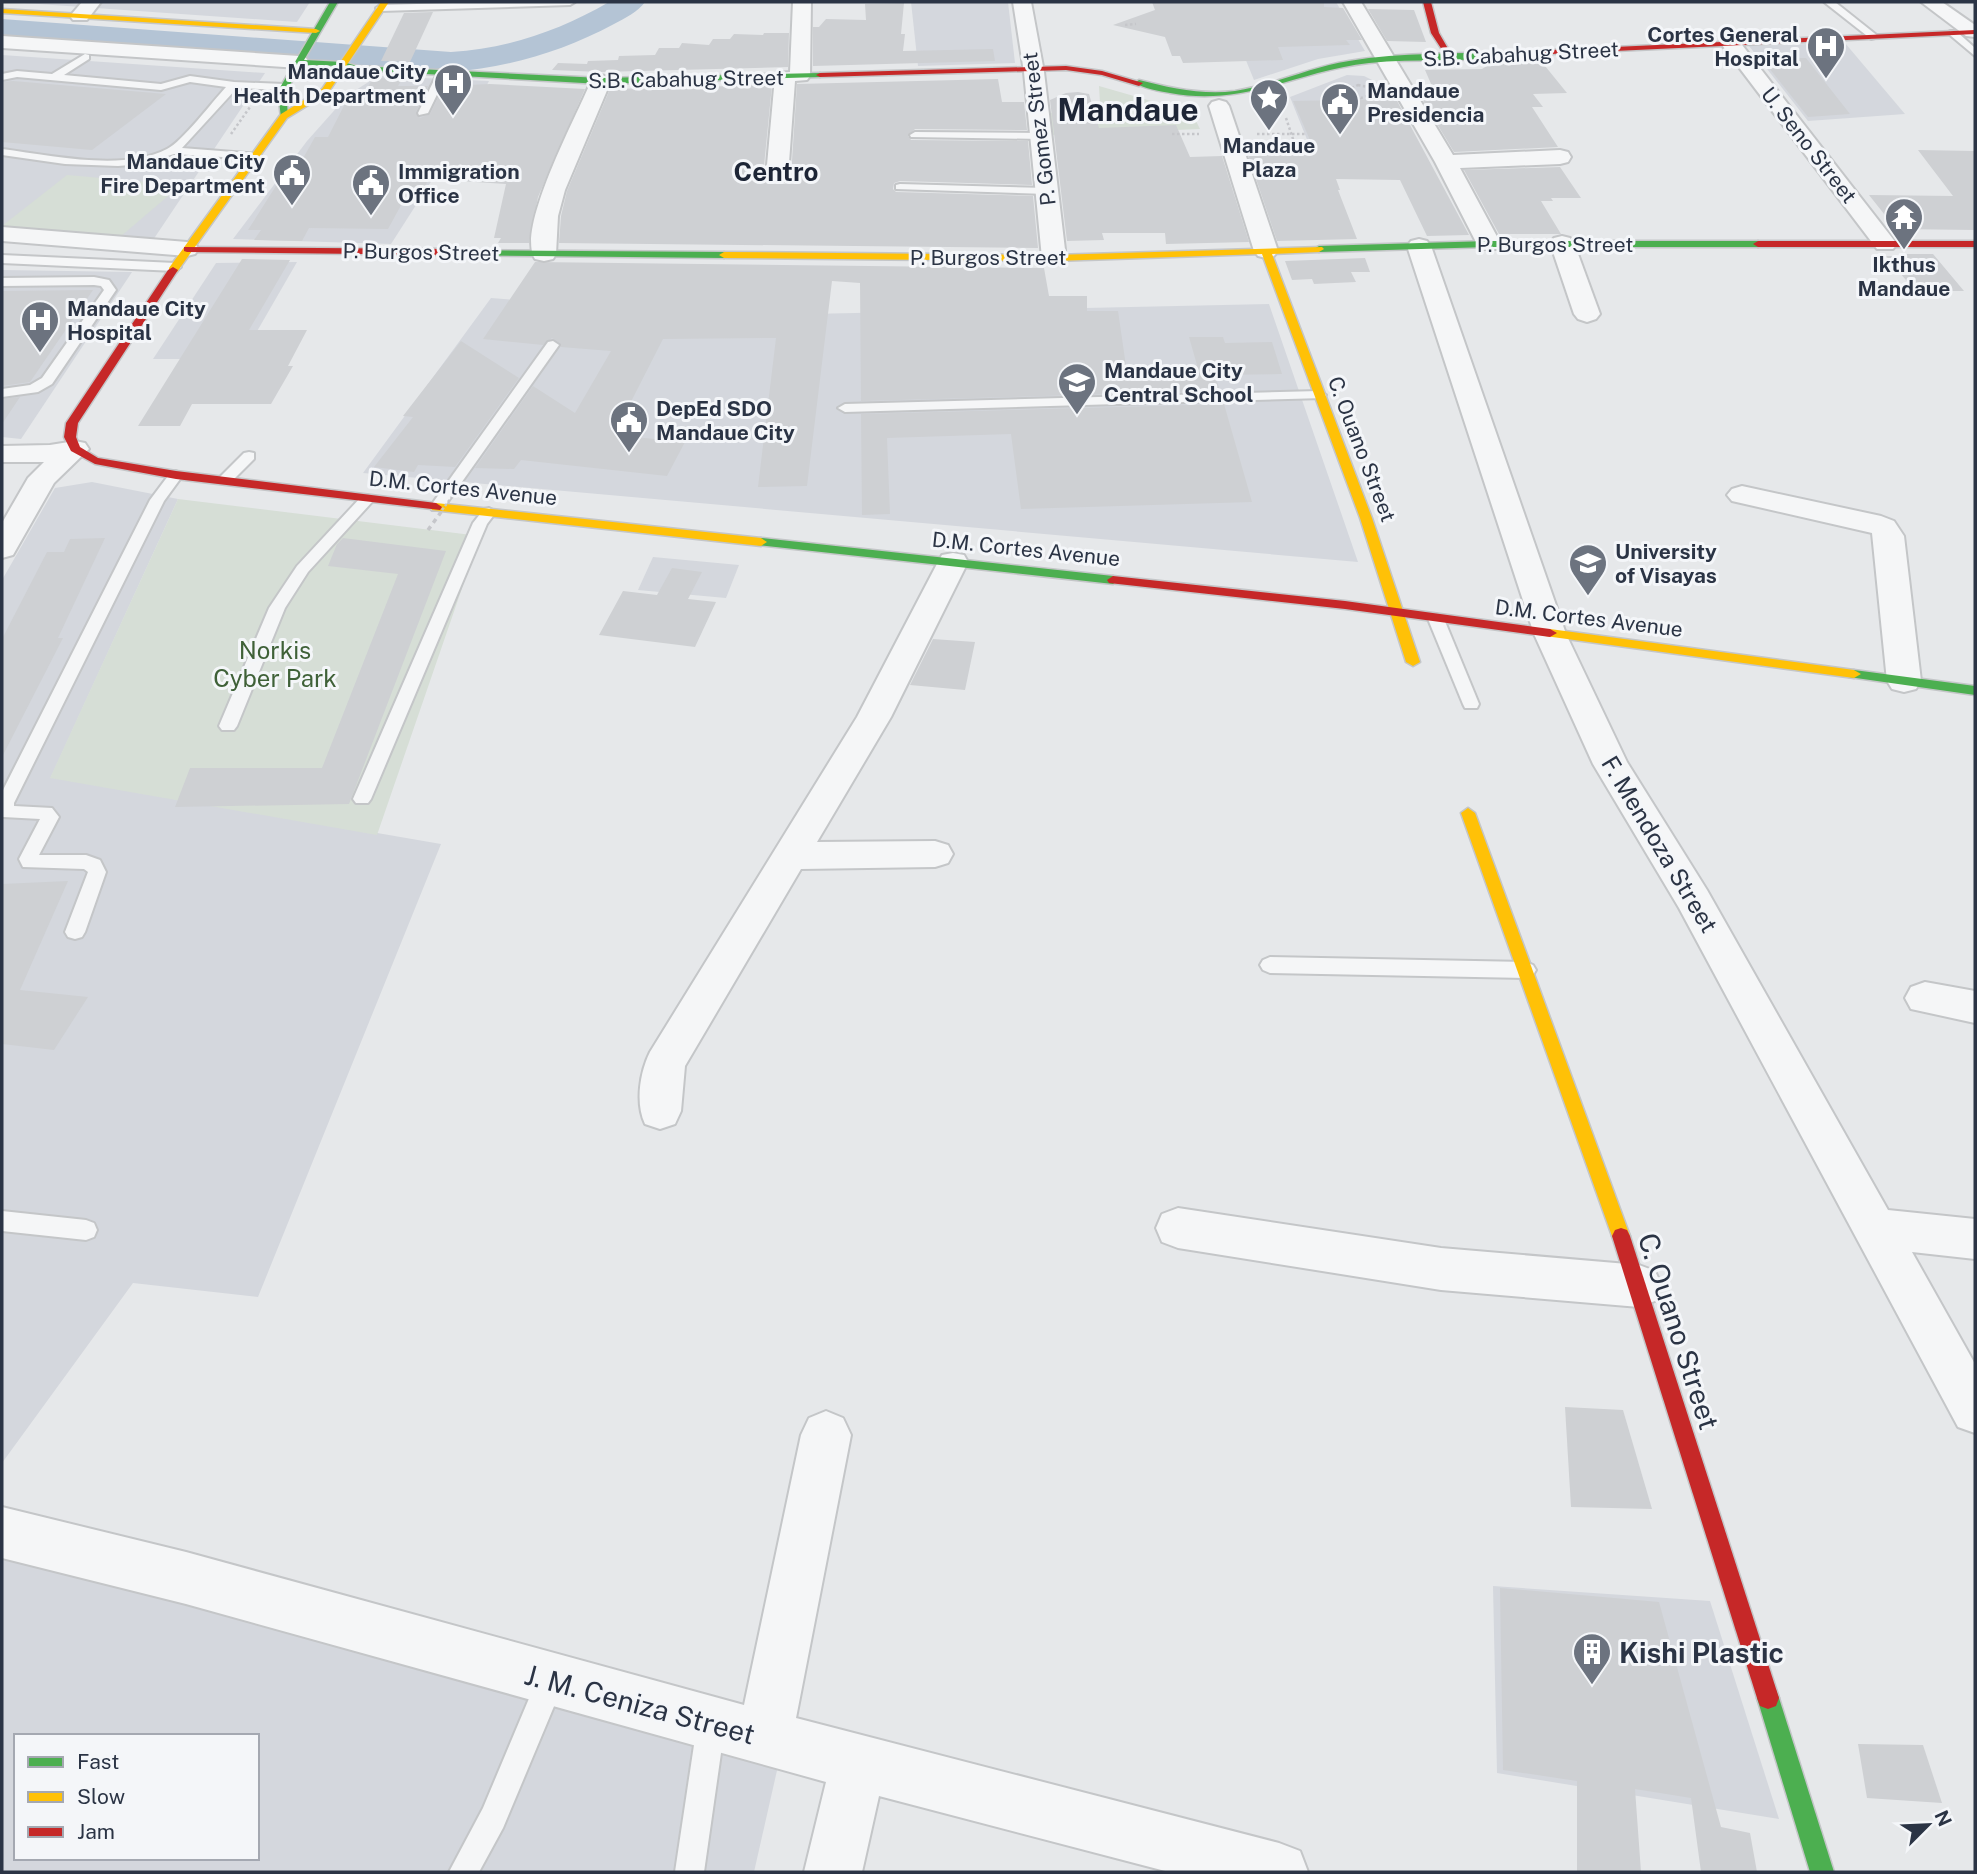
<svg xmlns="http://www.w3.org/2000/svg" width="1977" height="1874" font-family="'Public Sans',sans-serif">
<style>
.built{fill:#d4d7dd;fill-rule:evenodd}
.green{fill:#d6ded6}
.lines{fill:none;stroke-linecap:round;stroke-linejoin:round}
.river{fill:#b4c4d5;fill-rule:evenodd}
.building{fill:#ced0d3}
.lane-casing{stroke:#c4c6c8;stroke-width:4}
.street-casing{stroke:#c4c6c8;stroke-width:4}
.fast-casing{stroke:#c4c6c8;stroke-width:3}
.slow-casing{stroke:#c4c6c8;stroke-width:3}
.jam-casing{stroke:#c4c6c8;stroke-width:3}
.path{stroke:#c5c6ca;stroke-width:2.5;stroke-dasharray:2.5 2.5;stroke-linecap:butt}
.lane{fill:#f5f6f7;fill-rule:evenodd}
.street{fill:#f5f6f7;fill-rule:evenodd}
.fast{fill:#4caf50;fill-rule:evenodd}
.slow{fill:#ffc107;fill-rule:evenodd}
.jam{fill:#c62828;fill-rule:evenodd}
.path-bridge-far1{stroke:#c5c6ca;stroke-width:2.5;stroke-dasharray:2.5 2.5;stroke-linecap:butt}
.path-bridge{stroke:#c5c6ca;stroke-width:3.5;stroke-dasharray:4.5 4.5;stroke-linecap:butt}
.labels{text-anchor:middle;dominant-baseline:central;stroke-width:6;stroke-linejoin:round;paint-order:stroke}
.far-poi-label{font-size:21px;font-weight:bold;fill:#2b3445;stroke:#f4f6f9;text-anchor:start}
.far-street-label{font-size:21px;fill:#2b3445;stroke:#f4f6f9}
.park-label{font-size:24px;fill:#3f6138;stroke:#f4f6f9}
.street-label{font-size:24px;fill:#2b3445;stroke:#f4f6f9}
.far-district-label{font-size:26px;font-weight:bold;fill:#1d2536;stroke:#f4f6f9}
.near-street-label{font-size:28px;fill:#2b3445;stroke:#f4f6f9}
.near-poi-label{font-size:28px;font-weight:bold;fill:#2b3445;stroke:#f4f6f9;text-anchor:start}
.far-town-label{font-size:32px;font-weight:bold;fill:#1d2536;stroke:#f4f6f9}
</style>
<rect width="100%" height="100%" fill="#e6e8ea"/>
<g class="built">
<path d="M10 2H310L297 22Z"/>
<path d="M911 2H1008L1015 63 918 66Z"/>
<path d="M1199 2H1336L1365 51 1318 59 1254 80 1227 14 1201 8Z"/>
<path d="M1845 43 1905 114 1808 121 1749 46Z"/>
<path d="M2 55 265 73 151 243 2 228Z"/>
<path d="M1347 75 1364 76 1380 84 1426 167H1318L1290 97Z"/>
<path d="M378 76 489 81 459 138 391 244 233 239 307 141 348 95Z"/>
<path d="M297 262 241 359H153L216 263Z"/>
<path d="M2 270 132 272 21 439 2 437Z"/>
<path d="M491 298 711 316 1269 304 1358 562 363 473Z"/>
<path d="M92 482 178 499 51 777 441 844 258 1297 133 1283 2 1463V580L55 488Z"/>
<path d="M653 557 739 565 726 598 638 590Z"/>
<path d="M2 1560 86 1576 778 1766 754 1872H2ZM16 1736H257V1858H16Z"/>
<path d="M1493 1586 1710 1601 1779 1819 1497 1773Z"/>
</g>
<g class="green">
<path d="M1099 86 1186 111 1193 115 1200 129 1051 135 1049 113 1083 111 1100 103Z"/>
<path d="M67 175 181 185 120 237 2 226Z"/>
<path d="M178 499 480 536 377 835 50 778Z"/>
</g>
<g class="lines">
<path class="river" d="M609 2H645C638 12 625 18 614 24 562 52 509 67 451 72L2 37V19L451 52C509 48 559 31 609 2Z"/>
</g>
<g class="building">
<path d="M1152 2H1324V7L1343 8 1362 40H1346L1350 45 1278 47 1283 60 1183 63 1180 56H1172L1165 37 1113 25 1155 10Z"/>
<path d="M904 3 901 34H905L903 51 993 49 995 61 813 66V27H819L826 19 866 20 865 4Z"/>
<path d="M1368 9 1414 10 1426 42 1387 41Z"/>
<path d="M433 12 410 62 381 61 404 13Z"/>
<path d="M764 33H789L788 67 601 72 552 70 558 63 587 64 588 61 618 60 619 56 655 55 659 48H679L682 43 709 45 713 39H730L734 34 763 35Z"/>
<path d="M1761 58H1806L1850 114 1808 117Z"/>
<path d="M1541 61 1567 93 1533 94 1543 107H1532L1558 147 1454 152 1422 99H1433L1430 93H1435L1425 70 1482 69 1490 64Z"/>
<path d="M373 78 402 79 398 86H428L416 112 420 118 430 114 444 86 490 84 585 89 538 197 529 243H498L501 238H494L506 184 428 179 425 187H411L388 229 309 228 302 241 254 240 261 230H248L281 178H292L315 137H328L350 94H364Z"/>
<path d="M998 79 1002 102H1024L1027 130 915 129 908 136 911 140 1028 141 1032 185 900 181 894 183 893 189 896 192 1033 196 1038 248 559 243 561 216 567 191 610 89 772 85 763 176 769 184H785L791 176 797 84Z"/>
<path d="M13 81 166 94 92 150 2 142V82Z"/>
<path d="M1078 92 1089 94 1099 128 1176 125 1190 157 1222 156 1249 242 1166 244 1165 233H1102L1104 240 1067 241 1050 100 1066 93Z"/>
<path d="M1396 99 1469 235 1427 236 1400 180 1336 179 1340 190H1338L1357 239 1277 241 1248 155 1316 154 1293 101Z"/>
<path d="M1918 150 1975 151V230L1896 229 1869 195 1953 196Z"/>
<path d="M1560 167 1581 198H1551L1553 201H1541L1561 234H1499L1464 170Z"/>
<path d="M1898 254H1933L1964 291H1915L1886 256H1899Z"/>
<path d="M1365 258 1370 272H1351L1356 282 1314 284 1312 279 1292 280 1285 261Z"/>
<path d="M242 259 290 260 249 330H307L288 366H293L271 404H192L180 426H138Z"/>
<path d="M535 262 1044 268 1049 296H1087V311H1118L1126 366 1197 365 1189 337H1223L1225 343 1272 342 1282 374 1215 375 1220 391 861 401 860 283 832 281 807 486 758 487 776 338 663 339 614 435 685 442 667 476 521 460 514 469 475 468 533 386 575 413 611 351 561 347 560 343 552 338 543 345 483 339Z"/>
<path d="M93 290 30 382 2 386V291Z"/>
<path d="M461 341 519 378 455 467 418 465 414 472 374 467 413 417 403 416Z"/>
<path d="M20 397 2 424V399Z"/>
<path d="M1224 404 1252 502 1021 509 1011 434 887 438 890 514 862 515 861 414Z"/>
<path d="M105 538 58 638H63L2 757V639L47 552H64L70 539Z"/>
<path d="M343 538 446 551 349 804 175 807 190 768H322L398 574 328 566 337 544Z"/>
<path d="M672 568 702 572 688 599 716 602 695 647 599 635 623 591 657 595Z"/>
<path d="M933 639 975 642 965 690 910 685Z"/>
<path d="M68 881 20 990 88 997 54 1050 2 1044V884Z"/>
<path d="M1565 1407 1623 1410 1652 1509 1571 1507Z"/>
<path d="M1500 1588 1659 1602 1721 1827 1750 1833 1757 1872H1701L1691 1798 1635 1789 1641 1872H1577V1781L1503 1770Z"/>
<path d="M1858 1744 1923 1745 1942 1803 1867 1798Z"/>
</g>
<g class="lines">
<defs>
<g id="lane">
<path d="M489 2H575L570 5 381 11 376 8 381 5Z"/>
<path d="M1824 2H1835L1879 37 1871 39Z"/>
<path d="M1950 31H1956L1975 48V56L1950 35Z"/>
<path d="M85 54 89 55V59L64 75 161 84 190 76 234 82 284 84 289 87 284 90 237 88 182 148 259 154 260 156 255 159 174 154 142 164 118 166 65 164 2 155V149C50 155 123 172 167 149 182 142 213 101 226 87L190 82 161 90 17 77 2 80V74L17 71 52 74Z"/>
<path d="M439 70 448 72 428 113 419 115 418 113Z"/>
<path d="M915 132 1041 133 1046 136 1041 139 911 137 910 135Z"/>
<path d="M900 184 1047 188 1053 191 1047 194 896 189V185Z"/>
<path d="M2 255 175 263 181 267 175 271 2 263Z"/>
<path d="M94 277 109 280 116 290 52 384 38 392 2 397V389L30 385 42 378 104 290 101 286 94 285 2 286V278Z"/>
<path d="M553 341 559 345 442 510H432L430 507 432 504 548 342Z"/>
<path d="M1319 391 1326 395 1324 398 845 412 838 408 845 404Z"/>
<path d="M249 452 254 453V459L230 483H220L218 480 220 477 244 453Z"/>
<path d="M176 471 183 475 164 501 14 803V806L52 808 59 817 39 855H86L100 860 106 872 85 932 82 937 75 939 68 937 65 932 88 872 84 869 23 867 19 859 40 819 3 817 2 792 150 500 171 472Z"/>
<path d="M367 495 374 499 372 502 308 572 285 608 237 726 234 730H222L219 726 269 608 297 566 362 496Z"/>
<path d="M489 508 496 512 487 524 371 799 368 803H356L353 799 473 523 484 509Z"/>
<path d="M1436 614 1444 619 1479 704 1477 708H1465L1463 704 1428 619Z"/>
<path d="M1270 957 1526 962 1533 965 1536 970 1533 975 1526 978 1270 973 1263 970 1260 965 1263 960Z"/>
<path d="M2 1211 86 1220 94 1223 97 1230 94 1237 86 1240 2 1231Z"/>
<path d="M551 1666 561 1670 565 1680 503 1828 479 1872H449L483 1808 541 1670Z"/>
<path d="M711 1711 721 1715 725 1725 704 1872H675L697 1725 701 1715Z"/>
</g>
<g id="street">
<path d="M82 2H101L87 20H73L70 16Z"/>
<path d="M793 2H811L810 76 807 80 795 81 788 176 785 181H769L766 176 775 77 778 73 790 72Z"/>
<path d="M1013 2H1031L1044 72 1066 258 1063 263 1054 265 1045 263 1042 258 1024 72Z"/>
<path d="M1343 2H1361L1453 155 1560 150 1568 152 1571 157 1568 162 1560 164 1460 168 1501 244 1497 249H1481L1477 244 1435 162Z"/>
<path d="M1921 2H1942L1975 25V37L1966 36Z"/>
<path d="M2 36 299 56 306 58 309 62 306 66 299 68 2 48Z"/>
<path d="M1732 39 1739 41 1893 239 1897 244 1893 249H1877L1722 45Z"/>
<path d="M601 75 608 77 611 81 565 190 558 216 556 254 553 259 544 261 535 259C515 229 578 114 591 81L594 77Z"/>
<path d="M1219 100 1226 102 1229 106 1278 251 1274 256 1266 258 1258 256 1254 251 1209 106 1212 102Z"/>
<path d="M2 227 187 242 195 244 199 249 195 254 187 256 2 241Z"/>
<path d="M1562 236 1570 238 1574 243 1600 314 1596 319 1587 322 1578 319 1574 314 1550 243 1554 238Z"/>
<path d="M1419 239 1427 241 1431 246 1566 634 1627 762 1707 890 1888 1210 1975 1219V1259L1912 1252 1975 1364V1433L1958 1427 1679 908 1593 764 1534 634 1407 246 1411 241Z"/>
<path d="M75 441 85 443 89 449 54 483 13 555 2 558V523L28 478 44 462H2V446L50 445Z"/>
<path d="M1742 486 1881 516 1894 521 1904 536 1921 681 1916 689 1904 692 1892 689 1887 681 1872 533 1732 501 1727 495 1732 489Z"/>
<path d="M953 553 964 555 968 562 891 717 817 842 935 841 948 845 953 854 948 863 935 867 801 869 685 1066 681 1111 675 1124 660 1129 645 1124C635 1103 640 1072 650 1052L857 717 938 562 942 555Z"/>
<path d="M1925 982 1975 991V1023L1911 1009 1905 998 1911 987Z"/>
<path d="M1178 1208 1441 1248 1639 1265 1655 1271 1662 1286 1655 1301 1639 1307 1441 1290 1178 1248 1162 1242 1156 1228 1162 1214Z"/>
<path d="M826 1411 843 1418 851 1435 796 1718 1279 1843 1300 1851 1308 1872H1169L879 1796 862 1872H804L826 1782 186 1604 2 1558V1507L186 1552 744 1705 801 1435 809 1418Z"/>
</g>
<g id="fast">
<path d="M330 2H338L304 60 343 62 357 66 601 78 820 73 824 75 820 77 601 84 356 70 342 66 302 65 286 91 288 116 281 118 278 91Z"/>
<path d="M1510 52 1513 56C1466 63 1416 58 1369 63 1297 71 1245 107 1170 93 1159 91 1145 89 1135 83L1139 80C1170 88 1202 95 1235 91 1274 85 1310 67 1349 61 1402 52 1456 54 1510 52Z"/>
<path d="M1489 241H1758L1763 244 1758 247H1489L1319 252 1314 249 1319 246Z"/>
<path d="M447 250 724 252 729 255 724 258 450 255 447 254Z"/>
<path d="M761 538 1113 576 1119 580 1113 584 757 545V539Z"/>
<path d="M1854 670 1975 686V695L1849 677 1847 674 1849 671Z"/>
<path d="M1768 1687 1776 1690 1779 1698 1834 1872H1810L1757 1698 1760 1690Z"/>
</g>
<g id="slow">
<path d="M381 2H389L328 93 287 118 177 272H169V268L281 114 322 89Z"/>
<path d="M2 9 316 29 320 31 316 33 2 13Z"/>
<path d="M1322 247 1324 249 1319 252 1272 254 1372 518 1420 662 1413 666 1406 662 1360 518 1262 254 1054 261 724 258 719 255 724 252 1054 255Z"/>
<path d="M436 503 761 538 767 542 761 546 432 510 430 507Z"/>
<path d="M1550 629 1854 670 1861 674 1854 678 1545 636V630Z"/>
<path d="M1468 808 1475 813 1630 1236 1627 1242 1621 1244 1615 1242 1612 1236 1461 813Z"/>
</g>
<g id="jam">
<path d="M1423 2H1431L1439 33 1454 59H1448L1431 33Z"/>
<path d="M1975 30V34L1510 56 1506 54 1510 52Z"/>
<path d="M1066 66 1102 71 1143 83 1139 86 1102 75 1066 70 820 77 816 75 820 73Z"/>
<path d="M1975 241V247H1758L1753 244 1758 241Z"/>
<path d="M184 247 450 249 455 252 450 255 187 252 184 251Z"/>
<path d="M173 267 178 270 78 423 76 437 80 447 98 458 176 471 436 503 442 507 440 510 176 479 95 464 71 451 64 437 66 423 168 270Z"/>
<path d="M1113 576 1345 601 1550 629 1557 633 1550 637 1345 609 1109 583 1107 580Z"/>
<path d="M1621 1228 1627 1230 1630 1236 1779 1698 1776 1706 1768 1709 1760 1706 1757 1698 1612 1236 1615 1230Z"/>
</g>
</defs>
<use href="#lane" class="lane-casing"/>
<use href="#street" class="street-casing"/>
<use href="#fast" class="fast-casing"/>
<use href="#slow" class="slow-casing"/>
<use href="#jam" class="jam-casing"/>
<g class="path">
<path d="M1125 25 1136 24"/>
<path d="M1358 85 1373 88 1376 93 1361 98 1346 91Z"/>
<path d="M1286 118 1295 145"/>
<path d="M231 134 250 107"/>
<path d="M1172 134H1199"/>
<path d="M1257 134H1307"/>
</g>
<use href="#lane" class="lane"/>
<use href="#street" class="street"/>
<use href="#fast" class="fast"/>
<use href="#slow" class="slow"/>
<use href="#jam" class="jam"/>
<path class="path-bridge-far1" d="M442 510 463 482"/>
<path class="path-bridge" d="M428 530 444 508"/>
</g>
<defs>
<symbol id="hospital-pin" viewBox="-11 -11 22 30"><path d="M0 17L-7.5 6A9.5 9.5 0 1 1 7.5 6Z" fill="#6c737f" stroke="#f4f6f9"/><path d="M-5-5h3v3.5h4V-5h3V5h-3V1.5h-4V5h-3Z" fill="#fff"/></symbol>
<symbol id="sight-pin" viewBox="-11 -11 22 30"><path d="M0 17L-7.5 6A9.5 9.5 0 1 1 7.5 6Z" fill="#6c737f" stroke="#f4f6f9"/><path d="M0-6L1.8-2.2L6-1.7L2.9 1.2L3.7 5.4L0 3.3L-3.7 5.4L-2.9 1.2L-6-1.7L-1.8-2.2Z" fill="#fff"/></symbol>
<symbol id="civic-pin" viewBox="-11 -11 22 30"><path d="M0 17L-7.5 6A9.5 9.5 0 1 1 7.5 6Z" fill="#6c737f" stroke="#f4f6f9"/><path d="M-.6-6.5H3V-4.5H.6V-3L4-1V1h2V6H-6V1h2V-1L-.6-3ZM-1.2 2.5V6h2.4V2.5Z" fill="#fff"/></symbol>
<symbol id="temple-pin" viewBox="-11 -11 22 30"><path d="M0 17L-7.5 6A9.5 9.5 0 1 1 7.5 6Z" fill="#6c737f" stroke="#f4f6f9"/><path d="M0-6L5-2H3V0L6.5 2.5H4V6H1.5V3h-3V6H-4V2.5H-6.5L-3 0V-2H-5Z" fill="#fff"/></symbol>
<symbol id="school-pin" viewBox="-11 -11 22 30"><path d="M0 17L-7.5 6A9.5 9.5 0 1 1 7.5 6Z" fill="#6c737f" stroke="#f4f6f9"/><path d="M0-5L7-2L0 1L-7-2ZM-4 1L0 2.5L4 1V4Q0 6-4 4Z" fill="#fff"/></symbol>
<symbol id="university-pin" viewBox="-11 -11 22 30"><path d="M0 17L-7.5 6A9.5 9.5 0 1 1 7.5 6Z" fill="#6c737f" stroke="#f4f6f9"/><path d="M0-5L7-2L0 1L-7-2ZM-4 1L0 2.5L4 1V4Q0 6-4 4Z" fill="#fff"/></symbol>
<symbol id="building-pin" viewBox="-11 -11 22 30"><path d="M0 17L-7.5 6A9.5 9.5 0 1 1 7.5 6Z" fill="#6c737f" stroke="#f4f6f9"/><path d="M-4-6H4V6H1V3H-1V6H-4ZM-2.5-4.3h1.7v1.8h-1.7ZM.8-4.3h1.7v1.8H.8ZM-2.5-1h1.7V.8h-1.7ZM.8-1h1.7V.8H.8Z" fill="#fff"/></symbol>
</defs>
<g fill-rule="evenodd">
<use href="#hospital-pin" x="1804" y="24" width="44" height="60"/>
<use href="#hospital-pin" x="431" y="61" width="44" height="60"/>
<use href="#sight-pin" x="1247" y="76" width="44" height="60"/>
<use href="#civic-pin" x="1318" y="80" width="44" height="60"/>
<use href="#civic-pin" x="270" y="151" width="44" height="60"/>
<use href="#civic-pin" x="349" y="161" width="44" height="60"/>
<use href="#temple-pin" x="1882" y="195" width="44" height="60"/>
<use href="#hospital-pin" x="18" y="298" width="44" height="60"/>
<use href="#school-pin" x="1055" y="360" width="44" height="60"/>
<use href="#civic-pin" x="607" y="398" width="44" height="60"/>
<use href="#university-pin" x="1566" y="541" width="44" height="60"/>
<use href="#building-pin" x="1570" y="1630" width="44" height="60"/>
</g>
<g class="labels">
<g class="far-poi-label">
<text x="1799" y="34" text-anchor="end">Cortes General<tspan x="1799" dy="24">Hospital</tspan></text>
<text x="426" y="71" text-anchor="end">Mandaue City<tspan x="426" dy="24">Health Department</tspan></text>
<text x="1367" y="90">Mandaue<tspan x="1367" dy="24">Presidencia</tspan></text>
<text x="1269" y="145" text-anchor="middle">Mandaue<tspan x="1269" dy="24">Plaza</tspan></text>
<text x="265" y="161" text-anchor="end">Mandaue City<tspan x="265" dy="24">Fire Department</tspan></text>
<text x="398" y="171">Immigration<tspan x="398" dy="24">Office</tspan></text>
<text x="1904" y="264" text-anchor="middle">Ikthus<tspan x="1904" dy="24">Mandaue</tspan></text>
<text x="67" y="308">Mandaue City<tspan x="67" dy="24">Hospital</tspan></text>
<text x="1104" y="370">Mandaue City<tspan x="1104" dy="24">Central School</tspan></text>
<text x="656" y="408">DepEd SDO<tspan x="656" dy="24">Mandaue City</tspan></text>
<text x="1615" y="551">University<tspan x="1615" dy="24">of Visayas</tspan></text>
</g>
<g class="far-street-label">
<text transform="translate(1521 54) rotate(-3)">S.B. Cabahug Street</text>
<text transform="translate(686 79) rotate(-1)">S.B. Cabahug Street</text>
<text transform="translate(1039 129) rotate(-97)">P. Gomez Street</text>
<text transform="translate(1809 145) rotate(52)">U. Seno Street</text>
<text x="1555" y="244">P. Burgos Street</text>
<text transform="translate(421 252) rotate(1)">P. Burgos Street</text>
<text x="988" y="257">P. Burgos Street</text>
<text transform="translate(1362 449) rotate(69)">C. Ouano Street</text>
<text transform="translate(463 488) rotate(6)">D.M. Cortes Avenue</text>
<text transform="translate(1026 549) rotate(6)">D.M. Cortes Avenue</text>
<text transform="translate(1589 618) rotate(7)">D.M. Cortes Avenue</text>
</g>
<g class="park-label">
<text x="275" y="650">Norkis<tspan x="275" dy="28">Cyber Park</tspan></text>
</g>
<g class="street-label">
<text transform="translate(1660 844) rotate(59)">F. Mendoza Street</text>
</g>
<g class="far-district-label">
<text x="776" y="171">Centro</text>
</g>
<g class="near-street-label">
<text transform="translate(1679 1331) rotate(72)">C. Ouano Street</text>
<text transform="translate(640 1704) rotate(15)">J. M. Ceniza Street</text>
</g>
<g class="near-poi-label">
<text x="1619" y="1652">Kishi Plastic</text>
</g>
<g class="far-town-label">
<text x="1128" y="109">Mandaue</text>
</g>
</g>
<rect width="1977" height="1874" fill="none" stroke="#2b3445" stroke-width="7"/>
<rect x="14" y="1734" width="245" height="126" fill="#f4f6f9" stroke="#a4a8b1" stroke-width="2"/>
<rect x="28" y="1757" width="35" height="10" fill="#4caf50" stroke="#a4a8b1" stroke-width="2"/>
<text x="77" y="1769" font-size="21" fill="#2b3445">Fast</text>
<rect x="28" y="1792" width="35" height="10" fill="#ffc107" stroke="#a4a8b1" stroke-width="2"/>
<text x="77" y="1804" font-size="21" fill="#2b3445">Slow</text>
<rect x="28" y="1827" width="35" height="10" fill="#c62828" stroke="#a4a8b1" stroke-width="2"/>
<text x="77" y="1839" font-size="21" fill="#2b3445">Jam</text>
<g transform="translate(1928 1825) rotate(66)" stroke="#f4f6f9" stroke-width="5" paint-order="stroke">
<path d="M0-5L12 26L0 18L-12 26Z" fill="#2b3445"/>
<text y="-10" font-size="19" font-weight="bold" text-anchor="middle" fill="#2b3445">N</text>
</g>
</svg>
